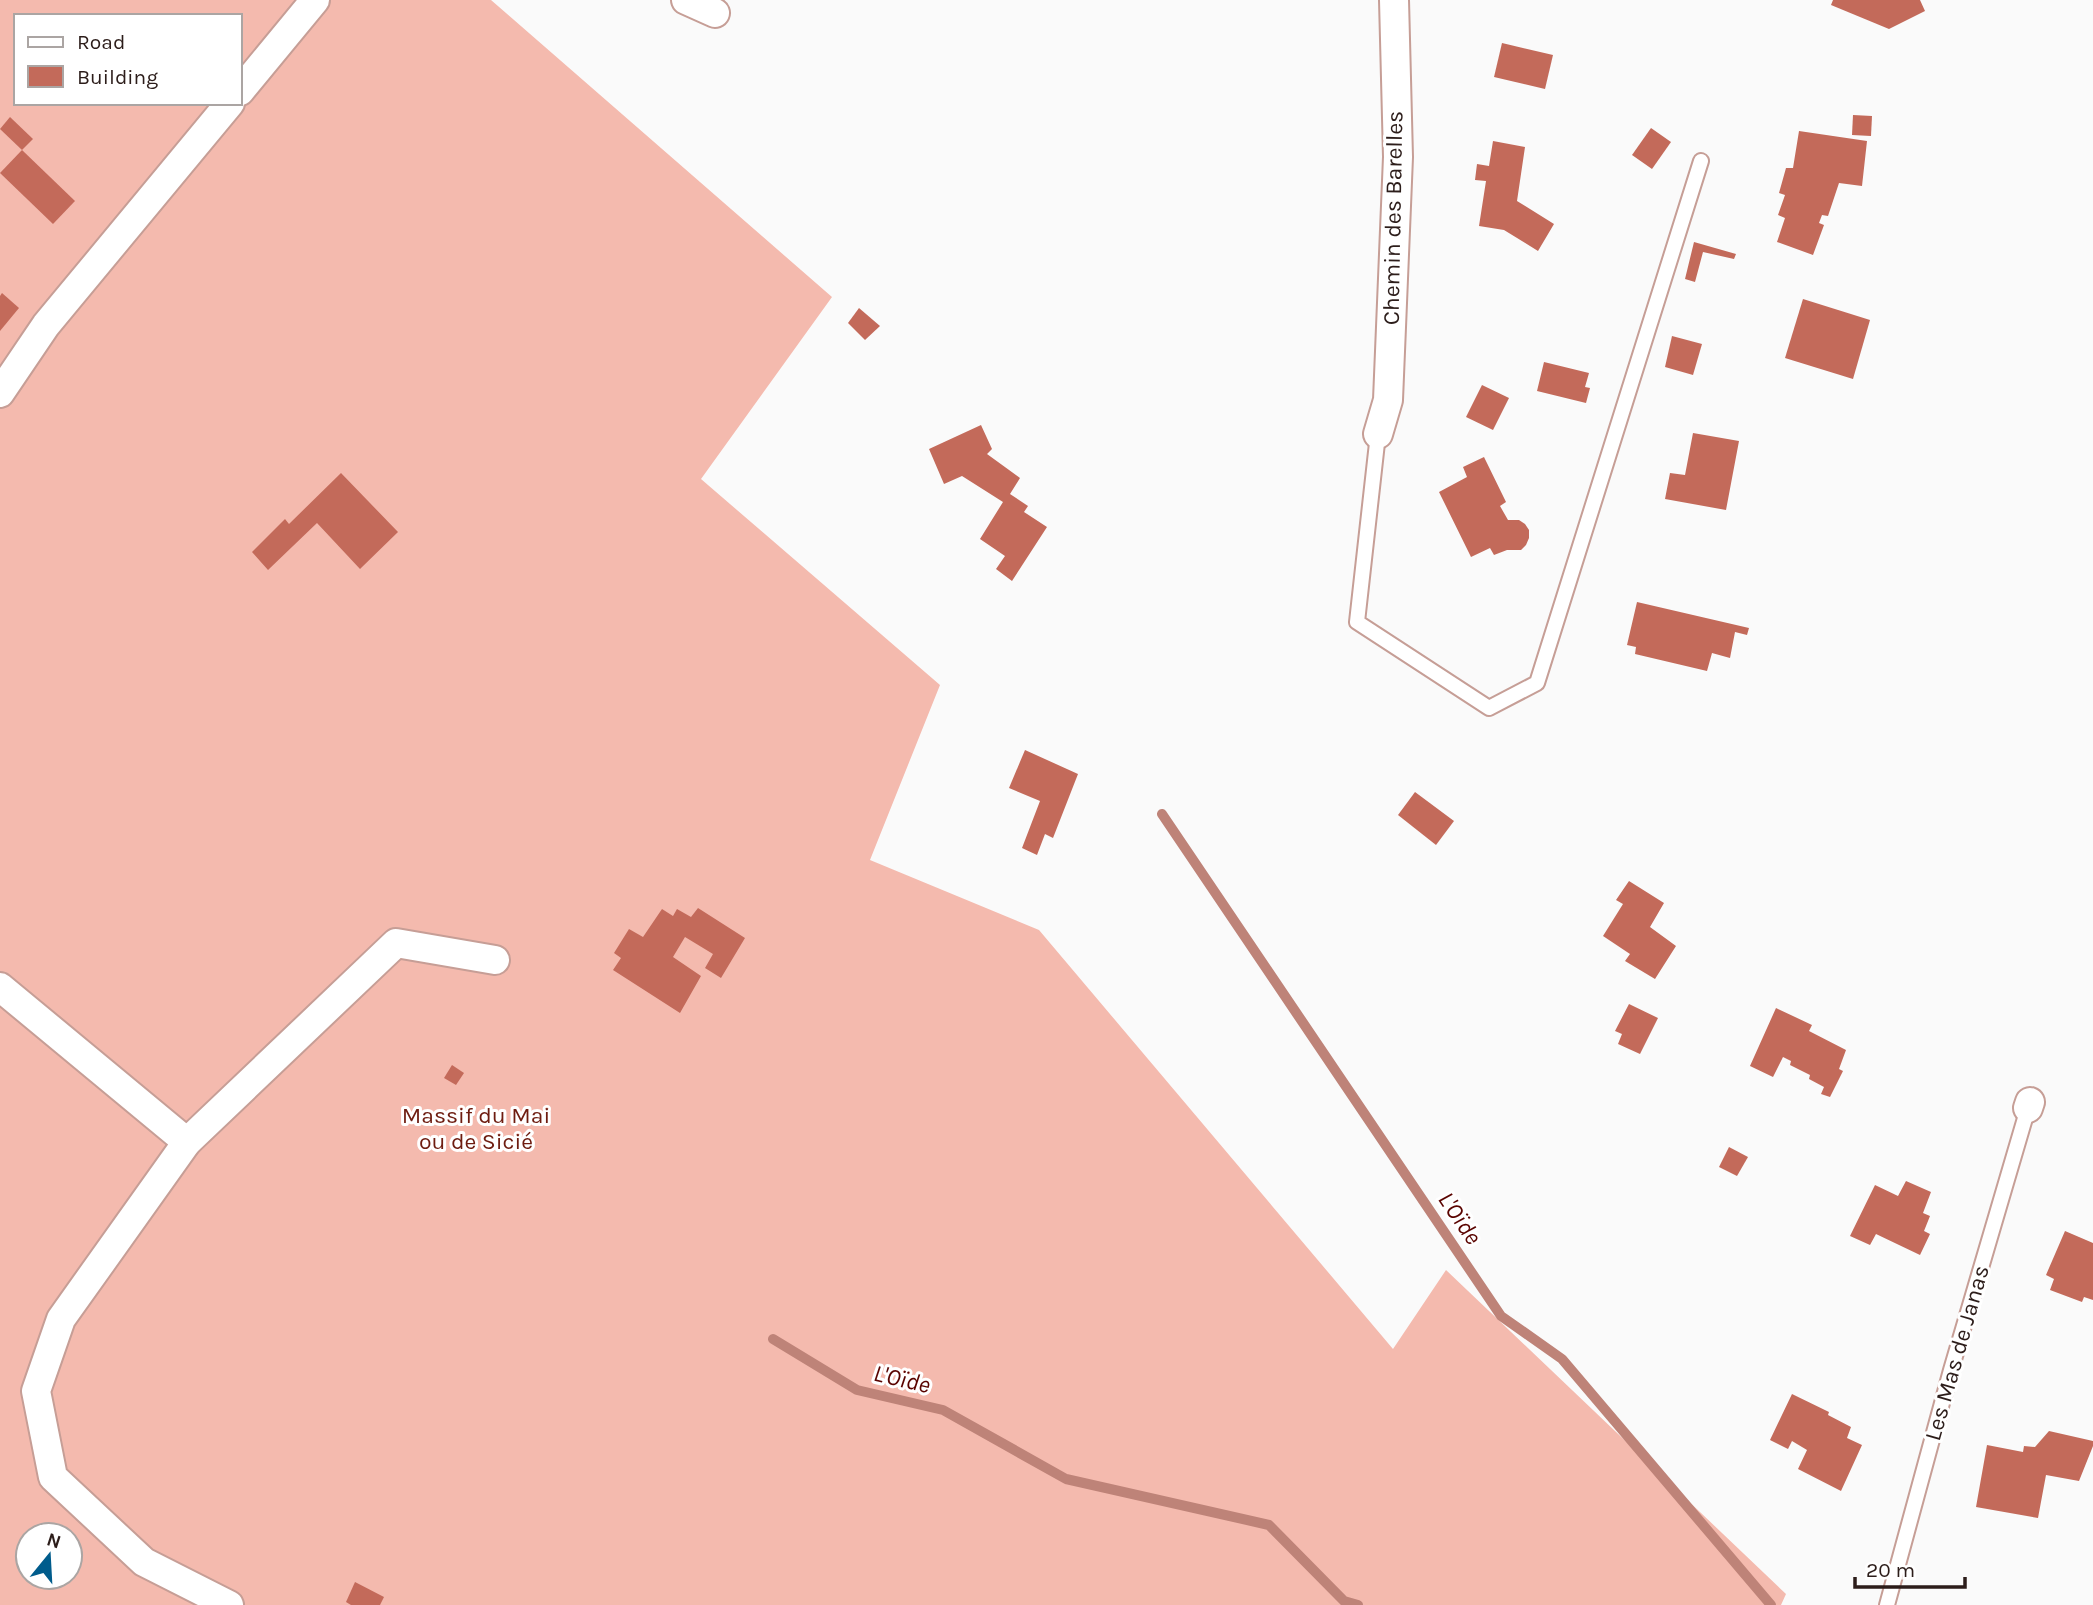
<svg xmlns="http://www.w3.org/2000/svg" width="2093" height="1605" font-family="Karla,sans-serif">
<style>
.forest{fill:#f4baae;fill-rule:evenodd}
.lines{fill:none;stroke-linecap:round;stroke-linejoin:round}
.stream{stroke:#be8378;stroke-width:10}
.building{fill:#c36a5a}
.service-casing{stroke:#c69e96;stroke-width:18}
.minor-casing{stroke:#c69e96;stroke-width:32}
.service{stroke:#fff;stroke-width:14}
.minor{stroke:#fff;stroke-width:28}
.labels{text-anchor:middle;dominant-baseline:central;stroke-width:6;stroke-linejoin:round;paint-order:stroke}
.street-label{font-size:23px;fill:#2c1d1a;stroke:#fff}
.park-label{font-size:23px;fill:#6e1c10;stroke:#fff}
.water-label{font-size:24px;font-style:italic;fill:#5a0400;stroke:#fff}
</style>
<rect width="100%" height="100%" fill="#fafafa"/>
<path class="forest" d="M0 0H491L832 297 701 479 940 685 870 860 1039 930 1393 1349 1446 1270 1786 1594 1781 1605H0ZM16 16H240V103H16ZM28 1535H70V1577H28Z"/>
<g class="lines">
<g class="stream">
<path d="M1162 814 1501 1316 1562 1359 1771 1605"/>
<path d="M773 1339 857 1390 943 1410 1066 1479 1269 1525 1344 1601 1358 1605"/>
</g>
</g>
<g class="building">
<path d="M1833 0H1920L1925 11 1889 29 1831 5Z"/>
<path d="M1502 43 1553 55 1545 89 1494 77Z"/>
<path d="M1853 115 1872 116 1871 136 1852 135Z"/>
<path d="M10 117 33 139 22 150 0 129Z"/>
<path d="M1651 128 1671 142 1652 169 1632 155Z"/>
<path d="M1799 131 1867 141 1862 186 1839 183 1828 216 1822 215 1819 223 1824 225 1813 255 1777 242 1785 218 1778 215 1785 195 1779 193 1786 168H1793Z"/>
<path d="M1493 141 1525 147 1517 201 1554 224 1538 251 1504 230 1479 226 1486 181 1475 180 1477 164 1489 166Z"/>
<path d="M22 150 75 201 53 224 0 173Z"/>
<path d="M1694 242 1736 254 1734 259 1703 252 1695 282 1685 279Z"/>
<path d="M2 293 19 308 0 331V296Z"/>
<path d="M1803 299 1870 320 1853 379 1785 358Z"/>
<path d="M859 308 880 326 865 340 848 323Z"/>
<path d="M1672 336 1702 344 1693 375 1665 367Z"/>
<path d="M1544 362 1589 373 1585 387 1590 388 1586 403 1537 391Z"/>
<path d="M1482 385 1509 398 1493 430 1466 417Z"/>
<path d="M981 425 992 449 987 454 1020 478 1010 494 1028 506 1024 512 1047 527 1012 581 996 569 1005 556 980 539 1003 502 962 476 944 484 929 449Z"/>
<path d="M1693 433 1739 441 1726 510 1665 499 1670 473 1685 475Z"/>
<path d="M1484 457 1506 502 1500 506 1508 520H1519L1525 524 1529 530V538L1526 545 1521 550H1507L1494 555 1490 548 1471 557 1439 492 1467 477 1463 467Z"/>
<path d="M341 473 398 532 360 569 317 523 268 570 252 552 285 519 289 524Z"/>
<path d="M1637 602 1749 628 1747 635 1735 632 1730 658 1712 653 1707 671 1635 654 1636 647 1627 645Z"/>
<path d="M1025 750 1078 774 1053 838 1045 834 1037 855 1022 848 1040 801 1009 788Z"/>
<path d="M1415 792 1454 821 1436 845 1398 815Z"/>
<path d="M1629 881 1664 903 1650 927 1676 946 1655 979 1625 961 1630 954 1603 936 1623 904 1616 900Z"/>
<path d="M698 908 745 938 721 978 705 968 713 954 685 937 673 957 701 976 680 1013 613 970 621 958 614 953 629 929 643 937 662 909 673 916 677 909 691 917Z"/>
<path d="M1629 1004 1658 1018 1640 1054 1618 1044 1622 1034 1615 1031Z"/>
<path d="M1776 1008 1812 1025 1809 1031 1846 1050 1839 1069 1843 1071 1830 1097 1821 1094 1824 1087 1809 1079 1810 1075 1790 1065 1791 1061 1783 1057 1773 1077 1750 1066Z"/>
<path d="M452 1065 464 1073 456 1085 444 1078Z"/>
<path d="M1729 1147 1748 1157 1737 1176 1719 1167Z"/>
<path d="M1906 1181 1931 1192 1923 1213 1930 1216 1924 1231 1930 1234 1920 1255 1876 1234 1870 1245 1850 1236 1875 1185 1898 1196Z"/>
<path d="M2065 1231 2093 1243V1300L2084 1297 2082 1302 2050 1290 2054 1279 2046 1275Z"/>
<path d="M1792 1394 1829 1412 1828 1415 1851 1427 1847 1438 1862 1445 1841 1491 1798 1469 1807 1450 1792 1441 1788 1449 1770 1440Z"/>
<path d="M2049 1431 2093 1441V1446L2079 1481 2046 1475 2038 1518 1976 1507 1987 1445 2023 1452 2024 1446 2035 1447Z"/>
<path d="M355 1582 384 1597 380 1605H351L346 1602Z"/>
</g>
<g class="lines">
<defs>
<g id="service">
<path d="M1378 434 1357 622 1489 708 1537 683 1701 161"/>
<path d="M1887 1605 1951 1370 2028 1108"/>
</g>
<g id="minor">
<path d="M686 0 715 13"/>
<path d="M240 91 315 0"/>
<path d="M0 393 46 325 230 103"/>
<path d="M1378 434 1388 400 1398 157 1394 0"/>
<path d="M0 987 187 1142"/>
<path d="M2028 1108 2030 1102"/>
<path d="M229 1605 144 1562 53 1477 36 1391 61 1319 187 1142 396 943 495 960"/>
</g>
</defs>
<use href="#service" class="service-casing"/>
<use href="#minor" class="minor-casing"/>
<use href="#service" class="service"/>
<use href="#minor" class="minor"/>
</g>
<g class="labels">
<g class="street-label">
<text transform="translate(1393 218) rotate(-89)">Chemin des Barelles</text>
<text transform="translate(1957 1353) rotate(-74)">Les Mas de Janas</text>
</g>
<g class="park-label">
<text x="476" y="1115">Massif du Mai<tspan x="476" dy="26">ou de Sicié</tspan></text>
</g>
<g class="water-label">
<text transform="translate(1460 1218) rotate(56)">L'Oïde</text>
<text transform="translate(902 1379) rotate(13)">L'Oïde</text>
</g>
</g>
<rect x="14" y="14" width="228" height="91" fill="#ffffff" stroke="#aba5a3" stroke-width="2"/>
<rect x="28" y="37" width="35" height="10" fill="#ffffff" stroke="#aba5a3" stroke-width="2"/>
<text x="77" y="49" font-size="21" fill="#2c1d1a">Road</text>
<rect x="28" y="66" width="35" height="21" fill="#c36a5a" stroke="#aba5a3" stroke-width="2"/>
<text x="77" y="84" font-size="21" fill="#2c1d1a">Building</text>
<g transform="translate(49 1556) rotate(18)"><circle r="33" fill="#ffffff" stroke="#aba5a3" stroke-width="2"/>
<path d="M0-5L12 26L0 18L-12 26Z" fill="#005c8c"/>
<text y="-10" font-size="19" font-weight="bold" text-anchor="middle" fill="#2c1d1a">N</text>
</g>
<path d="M1855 1577v10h110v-10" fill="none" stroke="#2c1d1a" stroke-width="3.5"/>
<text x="1866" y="1577" font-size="21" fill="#2c1d1a" stroke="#ffffff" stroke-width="5" paint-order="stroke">20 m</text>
</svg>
